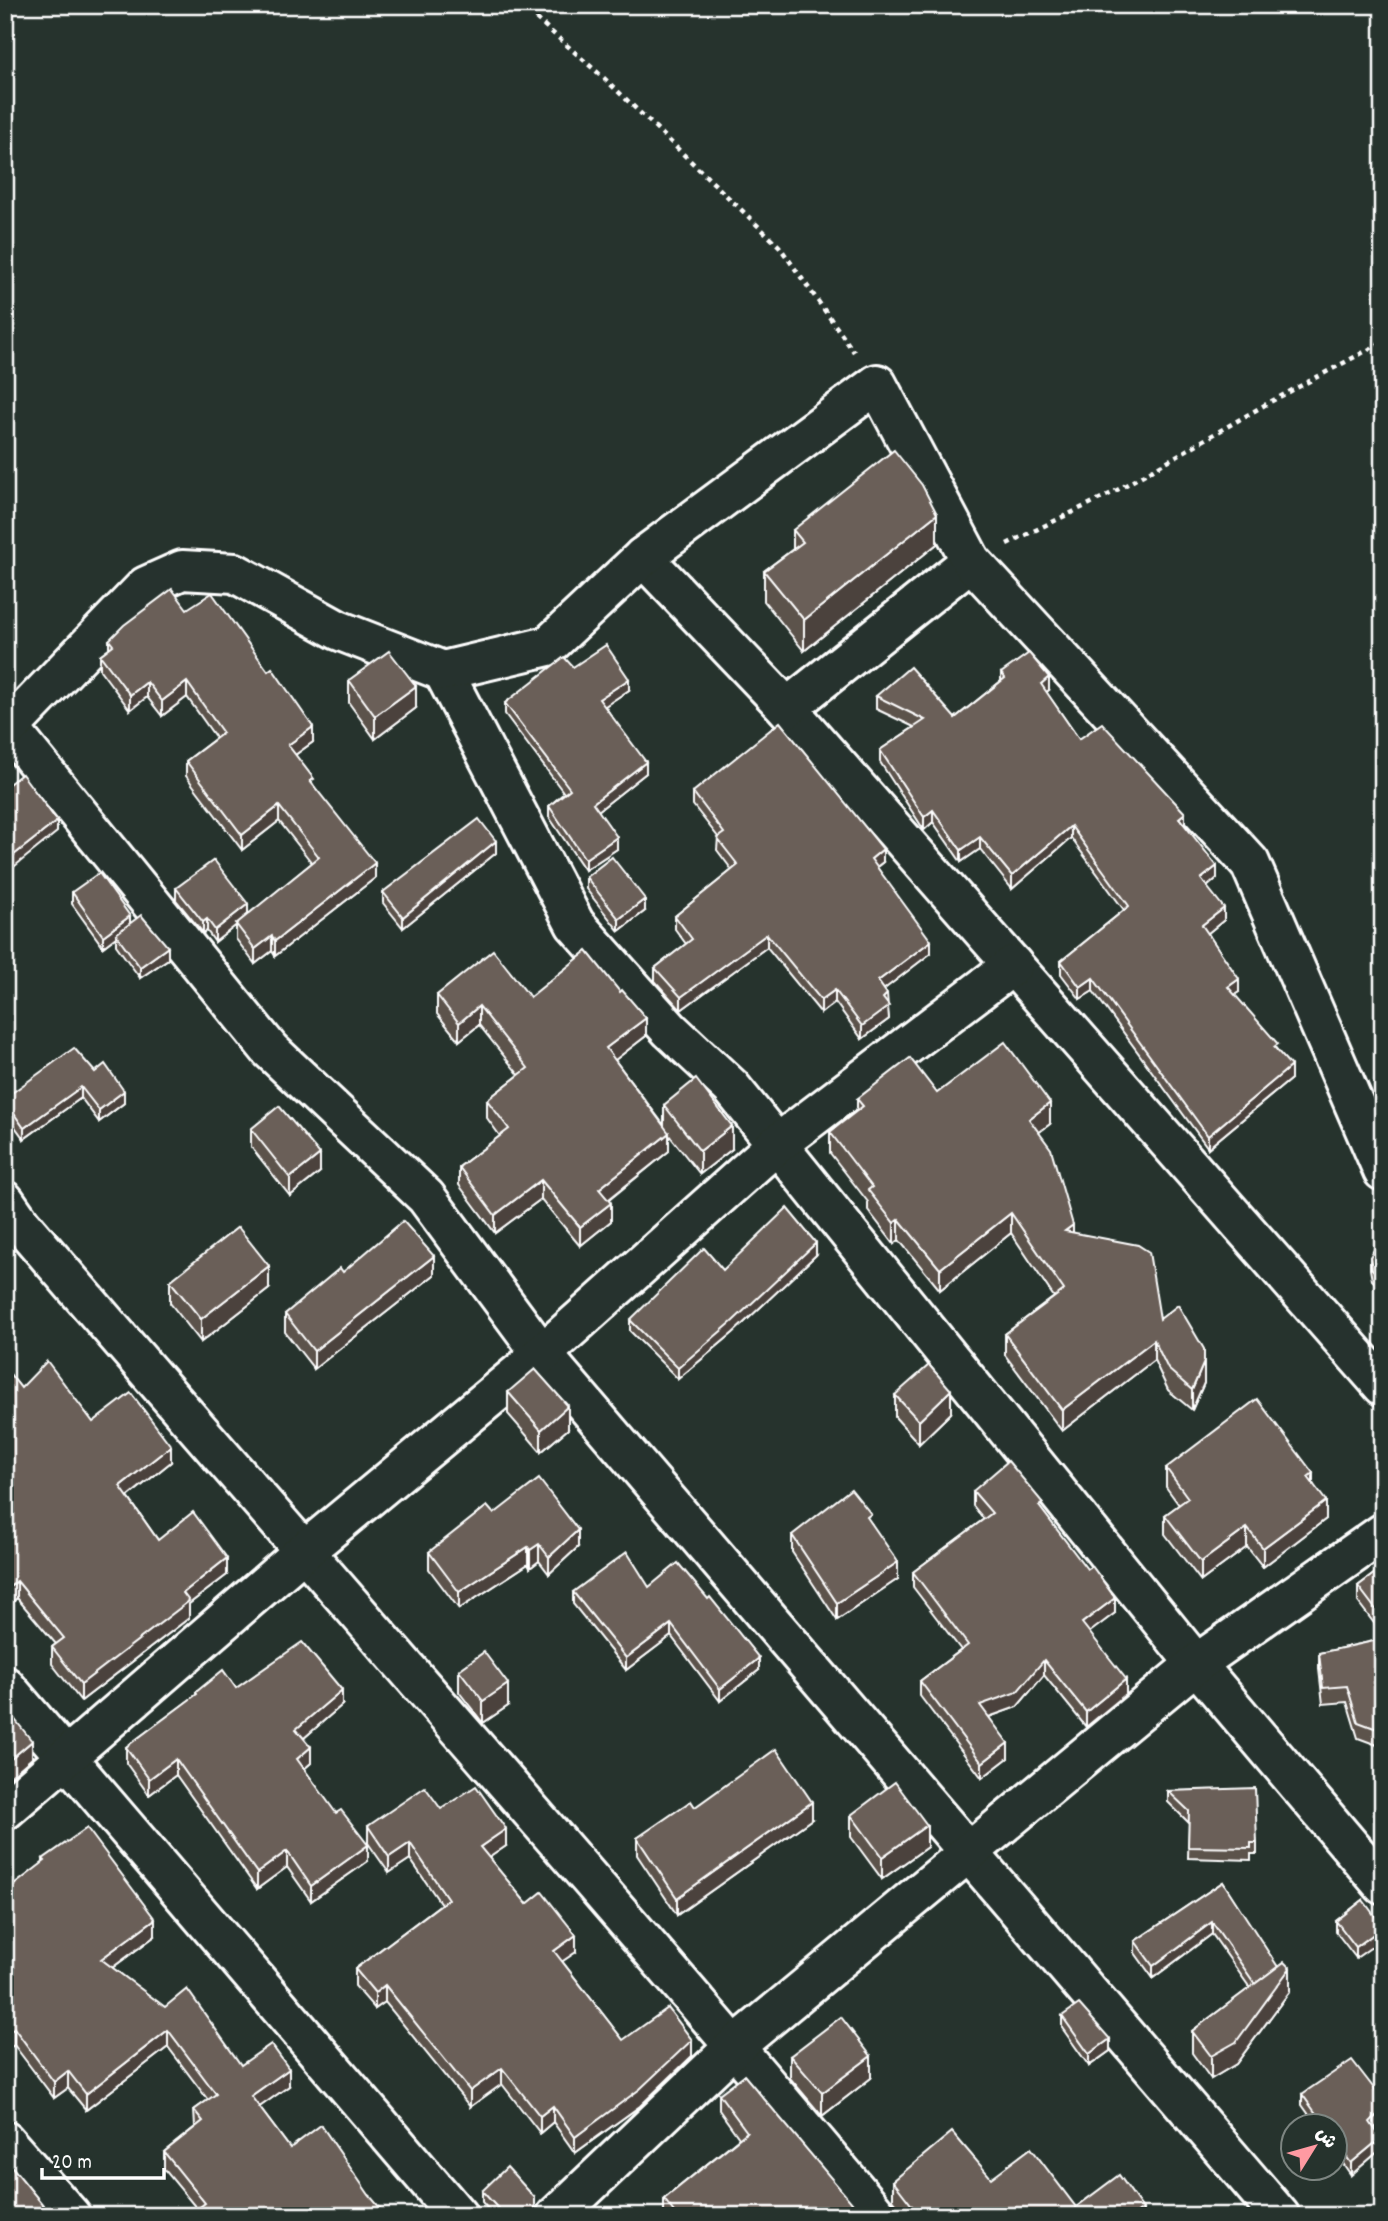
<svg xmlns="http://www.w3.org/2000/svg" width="1388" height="2221" font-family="Dekko,'Playpen Sans Arabic',sans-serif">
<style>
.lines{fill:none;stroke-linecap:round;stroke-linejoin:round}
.street-casing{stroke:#fff;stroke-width:44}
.path{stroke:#fff;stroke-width:4.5;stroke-dasharray:5 5;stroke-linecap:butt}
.street{stroke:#26332d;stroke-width:38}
.wall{fill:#5c524c;stroke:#fff;stroke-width:2}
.shaded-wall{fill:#4b423e;stroke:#fff;stroke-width:2}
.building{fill:#6b5f58;stroke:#fff;stroke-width:2}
</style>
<rect width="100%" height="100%" fill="#26332d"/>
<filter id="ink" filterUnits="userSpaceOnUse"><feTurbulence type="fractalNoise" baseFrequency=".0143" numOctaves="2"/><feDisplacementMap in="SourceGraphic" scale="14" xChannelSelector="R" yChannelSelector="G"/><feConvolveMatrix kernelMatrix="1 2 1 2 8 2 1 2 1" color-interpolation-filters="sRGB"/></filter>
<g filter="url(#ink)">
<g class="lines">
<defs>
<g id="street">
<path d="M643 557 787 708 1383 1386"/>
<path d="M443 671 575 924 670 1030 731 1087 1196 1664 1383 1885"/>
<path d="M787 708 971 561"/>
<path d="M9 728 270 1050 426 1197 542 1354 1280 2216"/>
<path d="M5 732 146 586 182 570 235 573 338 630 443 671 548 646 643 557 877 384 971 561 1250 863 1383 1171"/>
<path d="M5 1201 21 1224C305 1556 597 1881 878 2216"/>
<path d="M5 1686 458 2216"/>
<path d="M5 1810 302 1553 542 1354 776 1145 1013 965"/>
<path d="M5 2141 71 2216"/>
<path d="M556 2216 735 2046 1196 1664 1383 1533"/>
</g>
</defs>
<use href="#street" class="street-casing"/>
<g class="path">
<path d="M521 5 604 78 779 246 854 352"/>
<path d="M1007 544 1112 493 1270 402 1383 342"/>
</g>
<use href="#street" class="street"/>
</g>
<g class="wall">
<path d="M793 530 937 544 804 651 764 601V571L793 549Z"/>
<path d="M187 609 313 742 295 755 314 786 375 878 275 956 272 951 255 964 236 939V925L215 942 207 931 203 933 176 900V888L248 915 312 863 279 821 242 850 186 776V761L216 738 187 697 162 716 147 697 130 710 100 670V655L109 648V640Z"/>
<path d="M573 667 629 690 605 706 646 773 598 811 617 849 585 870 549 817V806L564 793 505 714V703Z"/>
<path d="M1001 673 1049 690 1046 692 1079 739 1185 825 1217 878 1207 887 1224 920 1208 933 1239 992 1234 995 1278 1051 1291 1079 1208 1148 1093 991 1080 999 1061 974V961L1124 910 1071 838 1012 889 980 849 961 862 933 822 924 830 880 762V750L914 727 876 709V696L955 718 1001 681Z"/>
<path d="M349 680 416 708 375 739 349 703Z"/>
<path d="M693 792 883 862 877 867 931 953 884 989 887 1004 889 1019 862 1039 835 1002 821 1013 767 947 681 1010 655 981V968L686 944 675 929V916L732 870 717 850 718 837 693 805Z"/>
<path d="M496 853 403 928 383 903V892Z"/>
<path d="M586 877 645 911 619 931 586 889Z"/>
<path d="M72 892 130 923 168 959 140 978 116 945V937L103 947 72 904Z"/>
<path d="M437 995 530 997 646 1036 615 1060 664 1125V1105L732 1149 700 1174 669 1135V1151L609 1200 611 1221 580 1246 541 1199 495 1233 459 1185V1167L500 1136 487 1118V1100L519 1075 479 1025 459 1041 437 1014Z"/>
<path d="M95 1072 124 1103 99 1122 81 1098 24 1139 5 1113V1098Z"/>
<path d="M937 1093 1050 1124 1039 1132 1073 1232 1160 1319 1204 1383 1192 1410 1168 1390 1154 1360 1062 1431 1005 1355V1334L1054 1297 1011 1233 940 1290 899 1240 894 1244 868 1210V1202L830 1153V1132L857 1111V1099Z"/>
<path d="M251 1129 320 1172 290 1196 251 1147Z"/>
<path d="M1383 1246V1289L1380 1288 1372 1280 1370 1269V1257Z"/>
<path d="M816 1255 733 1333 678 1379 630 1331V1320L723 1270Z"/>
<path d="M434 1275 314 1369 285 1332V1314Z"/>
<path d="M170 1281 269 1289 201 1342 170 1303Z"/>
<path d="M5 1368 21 1388 93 1422 171 1462 128 1497 158 1540 227 1575 189 1604V1618L81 1701 52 1664V1647L56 1644 17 1598 6 1607 5 1605Z"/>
<path d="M508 1392 568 1429 541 1452 508 1414Z"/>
<path d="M895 1395 951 1413 919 1444 895 1417Z"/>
<path d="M1166 1468 1313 1483 1326 1519 1263 1567 1247 1547 1201 1581 1165 1534V1515L1179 1505 1166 1487Z"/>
<path d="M973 1491 1043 1512 1115 1613 1089 1632 1126 1694 1086 1727 1044 1675 1017 1707 989 1717 1008 1758 982 1778 920 1696V1681L961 1650 913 1587V1572L984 1519 973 1506Z"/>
<path d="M494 1514 578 1547 549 1574 539 1561 530 1568 528 1564 459 1609 429 1569V1552Z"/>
<path d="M871 1523 898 1579 837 1620 792 1552V1535Z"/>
<path d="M1383 1567V1635L1358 1602V1586Z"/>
<path d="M649 1587 759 1670 720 1701 671 1636 626 1670 573 1604V1592Z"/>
<path d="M1383 1639 1377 1745 1358 1738 1347 1702 1323 1704 1319 1669V1653Z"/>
<path d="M459 1670 508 1706 483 1723 459 1692Z"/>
<path d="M236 1688 342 1705 304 1738 311 1763 304 1769 368 1861 311 1901 287 1867 257 1889 176 1775 149 1795 126 1763V1747L196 1695V1692Z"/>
<path d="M1168 1791 1257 1843V1854H1251V1860L1188 1858 1189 1823 1168 1802Z"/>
<path d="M695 1807 812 1819 677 1915 637 1855V1838Z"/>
<path d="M441 1809 506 1846 488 1858 527 1904 576 1952 562 1961 623 2040 692 2056 640 2106 575 2153 553 2122 540 2133 502 2084 470 2107 385 2002 375 2009 355 1986V1969L441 1904 410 1859 389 1873 368 1843V1826Z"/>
<path d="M851 1815 927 1847 882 1879 851 1837Z"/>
<path d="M43 1859 155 1936 112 1968 241 2065 289 2086 259 2107 290 2148 369 2195 197 2209 164 2169V2152L195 2127 194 2110 208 2100 168 2047 86 2110 68 2088 54 2098 14 2045 5 2051V1892L43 1863Z"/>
<path d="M1223 1882 1290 1991 1236 2064 1211 2079 1192 2053V2031L1250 1988 1212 1934 1153 1978 1135 1953V1941Z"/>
<path d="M1363 1900 1356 1958 1336 1932V1921Z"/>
<path d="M1062 2016 1110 2051 1089 2066 1062 2028Z"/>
<path d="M790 2056 871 2078 822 2116 790 2078Z"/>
<path d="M719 2094 853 2216H664V2199L739 2138 719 2110Z"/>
<path d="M1302 2094 1375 2128 1381 2149 1351 2175 1335 2152V2126H1317L1302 2105Z"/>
<path d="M991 2178 1076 2207 1143 2216H906L893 2199V2181Z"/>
<path d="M482 2191 535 2198V2216H494L482 2202Z"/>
</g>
<g class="shaded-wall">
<path d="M937 514V544L804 651V620Z"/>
<path d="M1049 677V690L1041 696V684Z"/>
<path d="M629 679V690L599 710V699Z"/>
<path d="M147 682V697L130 710V695Z"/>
<path d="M187 682V697L162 716V701Z"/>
<path d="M416 686V708L375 739V716Z"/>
<path d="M313 727V742L288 760V745Z"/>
<path d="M646 762V773L593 815V803Z"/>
<path d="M279 806V821L242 850V835Z"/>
<path d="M933 810V822L924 830V817Z"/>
<path d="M1185 813V825L1179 818Z"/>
<path d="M57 821V832L5 874V862Z"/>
<path d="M1071 826V838L1012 889V876Z"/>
<path d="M617 837V849L585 870V859Z"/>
<path d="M980 837V849L961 862V850Z"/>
<path d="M496 841V853L403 928V917Z"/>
<path d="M883 849V862L871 871V859Z"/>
<path d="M375 863V878L275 956V941Z"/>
<path d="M1217 866V878L1201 892V879Z"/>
<path d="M645 899V911L619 931V919Z"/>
<path d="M248 904V916L215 942V930Z"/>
<path d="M1224 908V920L1202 938V925Z"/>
<path d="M130 916V928L116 934V937L103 947V936Z"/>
<path d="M207 919V931L203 933V922Z"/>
<path d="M767 934V947L681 1010V997Z"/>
<path d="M272 936V951L255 964V949Z"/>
<path d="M931 941V953L878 994V981Z"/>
<path d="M168 947V959L140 978V967Z"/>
<path d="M1093 978V991L1080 999V987Z"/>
<path d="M1239 979V992L1228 999V987Z"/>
<path d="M835 990V1002L821 1013V1000Z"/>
<path d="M887 994 889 1019 862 1039V1026L883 998Z"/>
<path d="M479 1006V1025L459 1041V1023Z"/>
<path d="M646 1018V1036L606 1067V1048Z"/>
<path d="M1291 1066V1079L1208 1148V1136Z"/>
<path d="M81 1087V1098L24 1139V1128Z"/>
<path d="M124 1091V1103L99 1122V1110Z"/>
<path d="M1050 1103V1124L1029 1140V1119Z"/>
<path d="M732 1126V1149L700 1174V1151Z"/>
<path d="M669 1133V1151L599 1207V1189Z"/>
<path d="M320 1154V1172L290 1196V1178Z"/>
<path d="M541 1180V1199L495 1233V1215Z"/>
<path d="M611 1203V1221L580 1246V1227Z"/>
<path d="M1011 1213V1233L940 1290V1269Z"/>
<path d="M899 1219V1240L894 1244V1223Z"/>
<path d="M1073 1225V1245L1065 1231Z"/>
<path d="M816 1243V1255L733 1333 678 1379V1368Z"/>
<path d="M434 1256V1275L314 1369V1351Z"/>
<path d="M10 1265V1281L5 1285V1268Z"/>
<path d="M269 1266V1289L201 1342V1319Z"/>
<path d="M1154 1340V1360L1062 1431V1410Z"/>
<path d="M1204 1362V1383L1192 1410V1390Z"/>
<path d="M951 1390V1413L919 1444V1421Z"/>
<path d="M568 1406V1429L541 1452V1430Z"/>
<path d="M171 1446V1462L120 1503V1486Z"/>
<path d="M1313 1473V1492L1308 1477Z"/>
<path d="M1326 1501V1519L1263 1567V1548Z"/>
<path d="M1247 1528V1547L1201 1581V1562Z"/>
<path d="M578 1530V1547L549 1574V1557Z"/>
<path d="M539 1544V1561L530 1568V1550Z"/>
<path d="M528 1547V1564L459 1609V1592Z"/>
<path d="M227 1558V1575L189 1604V1618L81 1701V1684L183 1593Z"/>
<path d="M898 1562V1579L837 1620V1603Z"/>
<path d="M17 1581V1598L6 1607V1590Z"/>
<path d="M1115 1598V1613L1082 1638V1623Z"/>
<path d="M671 1624V1636L626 1670V1658Z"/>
<path d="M759 1658V1670L720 1701V1689Z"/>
<path d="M1044 1660V1675L1017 1707 980 1720V1705Z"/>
<path d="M1126 1679V1694L1086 1727V1712Z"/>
<path d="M508 1684V1706L483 1723V1701Z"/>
<path d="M342 1690V1705L296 1745V1729Z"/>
<path d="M1383 1724V1741L1377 1745V1729Z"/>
<path d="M32 1741V1758L5 1781V1764Z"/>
<path d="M1008 1743V1758L982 1778V1763Z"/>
<path d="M311 1747V1763L297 1775V1759Z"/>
<path d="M176 1759V1775L149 1795V1779Z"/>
<path d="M812 1802V1819L677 1915V1898Z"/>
<path d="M927 1825V1847L882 1879V1857Z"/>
<path d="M506 1829V1846L480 1864V1847Z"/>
<path d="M410 1843V1859L389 1873V1857Z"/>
<path d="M368 1845V1861L311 1901V1886Z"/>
<path d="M287 1851V1867L257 1889V1873Z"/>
<path d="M155 1919V1936L101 1976V1959Z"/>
<path d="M1212 1922V1934L1153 1978V1966Z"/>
<path d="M1383 1927V1939L1356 1958V1947Z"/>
<path d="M576 1935V1952L554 1967V1951Z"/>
<path d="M1290 1968V1991L1236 2064 1211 2079V2056Z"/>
<path d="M385 1985V2002L375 2009V1993Z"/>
<path d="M14 2028V2045L5 2051V2035Z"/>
<path d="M168 2030V2047L86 2110V2094Z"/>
<path d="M1110 2039V2051L1089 2066V2054Z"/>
<path d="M692 2040V2056L640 2106 575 2153V2137Z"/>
<path d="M871 2056V2078L822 2116V2093Z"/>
<path d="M502 2068V2084L470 2107V2091Z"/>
<path d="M289 2069V2086L251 2113V2096Z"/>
<path d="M68 2071V2088L54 2098V2082Z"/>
<path d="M553 2106V2122L540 2133V2116Z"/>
<path d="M1383 2109V2120L1370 2133V2122Z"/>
<path d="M1381 2138V2149L1351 2175V2163Z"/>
<path d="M853 2204V2216H838Z"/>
<path d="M1143 2209V2216H1133Z"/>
</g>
<g class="building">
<path d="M894 450 922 485 937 514 804 620 764 571 803 542 793 530Z"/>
<path d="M172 589 187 609 212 593 268 671 272 668 313 727 288 745 314 779 310 781 375 863 275 941 272 936 255 949 236 924 319 857 279 806 242 835 186 761 223 733 187 682 162 701 147 682 130 695 100 655 113 645 109 640 124 625Z"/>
<path d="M606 645 629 679 599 699 646 762 593 803 617 837 585 859 549 806 570 789 505 703 564 657 573 667Z"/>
<path d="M389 651 416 686 375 716 349 680Z"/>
<path d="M1029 653 1049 677 1041 684 1079 739 1102 723 1185 813 1179 818 1217 866 1201 879 1224 908 1202 925 1239 979 1228 987 1278 1044 1274 1047 1291 1066 1208 1136 1093 978 1080 987 1061 961 1129 906 1071 826 1012 876 980 837 961 850 933 810 924 817 880 750 925 720 876 696 910 667 955 718 1005 678 1001 673Z"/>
<path d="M780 722 883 849 871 859 931 941 878 981 887 994 883 998 889 1006 862 1026 835 990 821 1000 767 934 681 997 655 968 692 939 675 916 738 865 717 838 724 833 693 792Z"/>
<path d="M22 774 57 821 5 862V787Z"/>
<path d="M479 819 496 841 403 917 383 892Z"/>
<path d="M612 857 645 899 619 919 586 877Z"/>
<path d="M214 860 248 904 215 930 207 919 203 922 176 888Z"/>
<path d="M99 873 130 916 103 936 72 892Z"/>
<path d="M141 915 168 947 140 967 116 934Z"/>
<path d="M493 950 530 997 587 951 620 992 622 990 646 1018 606 1048 669 1133 599 1189 611 1203 580 1227 541 1180 495 1215 459 1167 509 1129 487 1100 528 1068 479 1006 459 1023 437 995Z"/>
<path d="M1005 1042 1050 1103 1029 1119 1051 1149 1073 1225 1065 1231 1138 1245 1149 1252 1160 1319 1178 1305 1204 1349V1362L1192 1390 1168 1369 1154 1340 1062 1410 1005 1334 1064 1290 1011 1213 940 1269 899 1219 894 1223 868 1190 872 1187 830 1132 863 1106 857 1099 910 1058 937 1093Z"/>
<path d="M74 1048 95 1072 105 1064 124 1091 99 1110 81 1087 24 1128 5 1101V1098Z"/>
<path d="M696 1079 732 1126 700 1151 664 1105Z"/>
<path d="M279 1106 320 1154 290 1178 251 1129Z"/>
<path d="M787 1208 816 1243 733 1321 678 1368 630 1320 704 1248 723 1270Z"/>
<path d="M403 1221 434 1256 314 1351 285 1314 340 1268 343 1272Z"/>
<path d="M238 1227 269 1266 201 1319 170 1281Z"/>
<path d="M1376 1246H1383V1277H1380L1372 1269 1370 1257Z"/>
<path d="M5 1259 10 1265 5 1268Z"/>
<path d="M47 1361 93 1422 131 1393 171 1446 120 1486 158 1540 193 1512 227 1558 183 1593 189 1601 81 1684 52 1647 64 1638 17 1581 6 1590 5 1589V1368L21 1388Z"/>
<path d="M929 1365 951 1390 919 1421 895 1395Z"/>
<path d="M535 1369 568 1406 541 1430 508 1392Z"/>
<path d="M1257 1399 1313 1473 1308 1477 1326 1501 1263 1548 1247 1528 1201 1562 1165 1515 1188 1498 1166 1468Z"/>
<path d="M1008 1461 1043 1503 1039 1506 1087 1569 1092 1566 1115 1598 1082 1623 1126 1679 1086 1712 1044 1660 1017 1692 980 1705 1008 1743 982 1763 920 1681 968 1645 913 1572 992 1513 973 1491Z"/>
<path d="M539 1479 578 1530 549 1557 539 1544 530 1550 528 1547 459 1592 429 1552 487 1506 494 1514Z"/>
<path d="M851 1489 871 1514 867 1517 898 1562 837 1603 792 1535Z"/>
<path d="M627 1552 649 1587 678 1563 708 1599 710 1597 759 1658 720 1689 671 1624 626 1658 573 1592Z"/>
<path d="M1383 1567V1619L1358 1586Z"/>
<path d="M1383 1639V1724L1377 1729 1358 1722 1347 1686 1323 1688 1319 1653Z"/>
<path d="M302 1642 342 1690 296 1729 311 1747 297 1759 336 1813 341 1810 368 1845 311 1886 287 1851 257 1873 176 1759 149 1779 126 1747 197 1694 196 1692 223 1670 236 1688Z"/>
<path d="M484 1652 508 1684 483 1701 459 1670Z"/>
<path d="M5 1707 32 1741 5 1764Z"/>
<path d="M776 1749 812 1802 677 1898 637 1838 691 1801 695 1807Z"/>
<path d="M895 1782 927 1825 882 1857 851 1815Z"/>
<path d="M476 1786 506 1829 480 1847 527 1904 542 1892 576 1935 554 1951 623 2040 668 2008 692 2040 640 2089 575 2137 553 2106 540 2116 502 2068 470 2091 385 1985 375 1993 355 1969 448 1899 410 1843 389 1857 368 1826 425 1787 441 1809Z"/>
<path d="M1255 1788 1257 1843H1251V1848L1188 1847 1189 1811 1168 1791Z"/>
<path d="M87 1828 155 1919 101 1959 165 2007 187 1989 241 2065 271 2044 289 2069 251 2096 290 2148 321 2125 369 2195 387 2216H188L205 2203 164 2152 203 2121 194 2110 216 2094 168 2030 86 2094 68 2071 54 2082 14 2028 5 2035V1892L45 1861 43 1859Z"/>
<path d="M1223 1882 1278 1967 1255 1984 1212 1922 1153 1966 1135 1941Z"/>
<path d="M1363 1900 1383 1927 1356 1947 1336 1921Z"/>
<path d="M1284 1962 1290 1968 1236 2042 1211 2056 1192 2031Z"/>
<path d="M1079 2004 1110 2039 1089 2054 1062 2016Z"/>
<path d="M841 2017 871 2056 822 2093 790 2056Z"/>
<path d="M1352 2060 1383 2100V2109L1370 2122 1381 2138 1351 2163 1335 2141V2126H1325L1302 2094Z"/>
<path d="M744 2075 853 2204 838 2216H677L664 2199 747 2132 719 2094Z"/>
<path d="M952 2132 991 2178 1031 2148 1076 2207 1119 2175 1143 2209 1133 2216H920L893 2181Z"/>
<path d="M5 2158 52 2216H5Z"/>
<path d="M507 2167 535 2198V2210L529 2216H505L482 2191Z"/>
</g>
</g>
<rect width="1388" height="2221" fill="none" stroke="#26332d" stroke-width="28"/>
<rect x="14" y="14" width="1360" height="2193" fill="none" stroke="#fff" stroke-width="2.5" filter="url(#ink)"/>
<g transform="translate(1314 2147) rotate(53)"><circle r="33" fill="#26332d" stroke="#7d8581" stroke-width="2"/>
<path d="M0-5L12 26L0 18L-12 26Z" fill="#ff9aa2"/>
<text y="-10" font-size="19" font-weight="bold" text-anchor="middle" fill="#ffffff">ش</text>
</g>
<path d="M42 2168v10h122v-10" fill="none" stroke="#ffffff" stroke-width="3.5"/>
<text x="52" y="2168" font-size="21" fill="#ffffff" stroke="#26332d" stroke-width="5" paint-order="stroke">20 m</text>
</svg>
